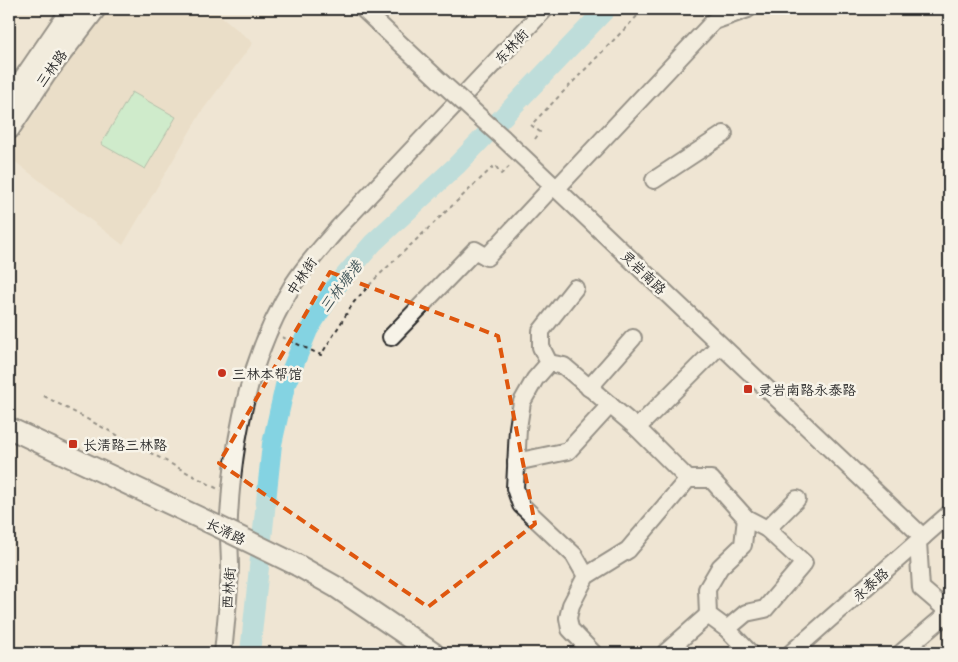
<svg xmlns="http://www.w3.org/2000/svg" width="958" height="662" font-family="Mali,'LXGW WenKai TC',sans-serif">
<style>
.built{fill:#e5d5ba}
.green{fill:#a9f2c0;stroke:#6a8e76}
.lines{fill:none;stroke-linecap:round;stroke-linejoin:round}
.river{stroke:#84d3e2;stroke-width:20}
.minor-casing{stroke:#2b2b2b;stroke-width:20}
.major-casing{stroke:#2b2b2b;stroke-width:24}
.path{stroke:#2b2b2b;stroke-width:2;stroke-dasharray:4 4;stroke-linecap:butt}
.minor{stroke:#f7f3e8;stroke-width:16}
.major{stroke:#f7f3e8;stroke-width:20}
.minor-bridge-casing{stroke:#2b2b2b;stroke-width:20;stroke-linecap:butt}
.major-bridge-casing{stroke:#2b2b2b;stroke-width:24;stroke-linecap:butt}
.minor-bridge{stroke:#f7f3e8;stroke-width:16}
.major-bridge{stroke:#f7f3e8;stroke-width:20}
.marked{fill:none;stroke:#df570e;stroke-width:4;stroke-dasharray:10 6;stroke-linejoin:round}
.poi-dot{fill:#c8321e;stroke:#f7f3e8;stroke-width:2}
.labels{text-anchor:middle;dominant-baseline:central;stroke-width:5;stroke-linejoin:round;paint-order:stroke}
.street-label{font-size:14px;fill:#2b2b2b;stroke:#f7f3e8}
.poi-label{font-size:14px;fill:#2b2b2b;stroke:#f7f3e8;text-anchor:start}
.water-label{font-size:15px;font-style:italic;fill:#415559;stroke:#f7f3e8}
</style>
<rect width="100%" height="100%" fill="#efe5d3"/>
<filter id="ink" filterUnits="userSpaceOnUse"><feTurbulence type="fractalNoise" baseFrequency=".02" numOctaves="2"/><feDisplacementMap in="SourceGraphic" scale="10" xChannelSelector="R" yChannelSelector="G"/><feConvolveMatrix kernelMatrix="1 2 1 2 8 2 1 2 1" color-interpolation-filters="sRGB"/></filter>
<g filter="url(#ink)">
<path class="built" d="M109 9H213L253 43 202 111 123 245 9 157V146L39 108 62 63Z"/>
<path class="green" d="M132 92 176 117 145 169 101 144Z"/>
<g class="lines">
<path class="river" d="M250 653 272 444 285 386 308 330 336 286 373 243 456 166 606 9"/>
<defs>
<g id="minor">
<path d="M363 9 441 82"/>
<path d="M503 138 923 537"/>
<path d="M654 180 724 134"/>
<path d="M557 188 714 21 748 9"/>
<path d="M575 288 541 331V347L549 363 535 379 522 402 518 428 515 488 521 505 574 555 586 576"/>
<path d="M391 337 475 250 487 257 554 185"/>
<path d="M549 363 564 366 637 428 688 479H711L746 518 767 529 804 563 765 609 746 613 727 629"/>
<path d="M589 388 633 338"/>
<path d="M637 428 720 345"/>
<path d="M516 462 568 451 610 405"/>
<path d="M746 518 743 545 720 567 707 589 708 615 727 629 750 653"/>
<path d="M767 529 797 499"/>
<path d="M918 542 921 588 949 612"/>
<path d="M223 653C226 624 229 595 230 567 230 550 228 534 229 517 233 437 251 352 294 283 307 263 324 245 339 227L545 9"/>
<path d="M593 653 570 629 568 618 571 605 586 576 628 550 688 479"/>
<path d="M665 653 708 615"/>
<path d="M791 653 949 514"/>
<path d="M901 653 949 612"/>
</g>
<g id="major">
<path d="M9 101 72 9"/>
<path d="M9 129 46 73 95 9"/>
<path d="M9 428 217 526"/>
<path d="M297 565 336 587 433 653"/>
</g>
</defs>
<use href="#minor" class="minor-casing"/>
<use href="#major" class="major-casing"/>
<g class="path">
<path d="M535 139 540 132 531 125 644 9"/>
<path d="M282 337 321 355 354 302 376 278 495 165 501 174 510 166"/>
<path d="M44 396 218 489"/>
</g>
<use href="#minor" class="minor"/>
<use href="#major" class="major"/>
<defs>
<path id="minor-bridge" d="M441 82 503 138"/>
<path id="major-bridge" d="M217 526 297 565"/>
</defs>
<use href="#minor-bridge" class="minor-bridge-casing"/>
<use href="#major-bridge" class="major-bridge-casing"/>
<use href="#minor-bridge" class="minor-bridge"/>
<use href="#major-bridge" class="major-bridge"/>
</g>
</g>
<path d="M0 0H958V662H0ZM330 272 498 336 535 524 428 607 219 463Z" fill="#efe5d3" fill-opacity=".55" fill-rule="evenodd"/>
<path class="marked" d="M330 272 498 336 535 524 428 607 219 463Z"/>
<g class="poi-dot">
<circle cx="222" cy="373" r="5"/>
<rect x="743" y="384" width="10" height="10" rx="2.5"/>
<rect x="68" y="439" width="10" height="10" rx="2.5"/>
</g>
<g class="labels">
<g class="street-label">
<text transform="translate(511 46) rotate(-47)">东林街</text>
<text transform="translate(51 68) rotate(-54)">三林路</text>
<text transform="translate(644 272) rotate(44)">灵岩南路</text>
<text transform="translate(301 276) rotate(-56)">中林街</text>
<text transform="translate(226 531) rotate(26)">长清路</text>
<text transform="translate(870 584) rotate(-41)">永泰路</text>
<text transform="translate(228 588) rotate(-86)">西林街</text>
</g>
<g class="poi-label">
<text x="232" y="373">三林本帮馆</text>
<text x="758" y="389">灵岩南路永泰路</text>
<text x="83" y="444">长清路三林路</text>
</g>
<g class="water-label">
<text transform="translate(340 286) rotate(-53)">三林塘港</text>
</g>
</g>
<rect width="958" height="662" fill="none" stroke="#f7f3e8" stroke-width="30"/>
<rect x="15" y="15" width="928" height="632" fill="none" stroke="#2b2b2b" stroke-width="2" filter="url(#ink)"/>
</svg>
